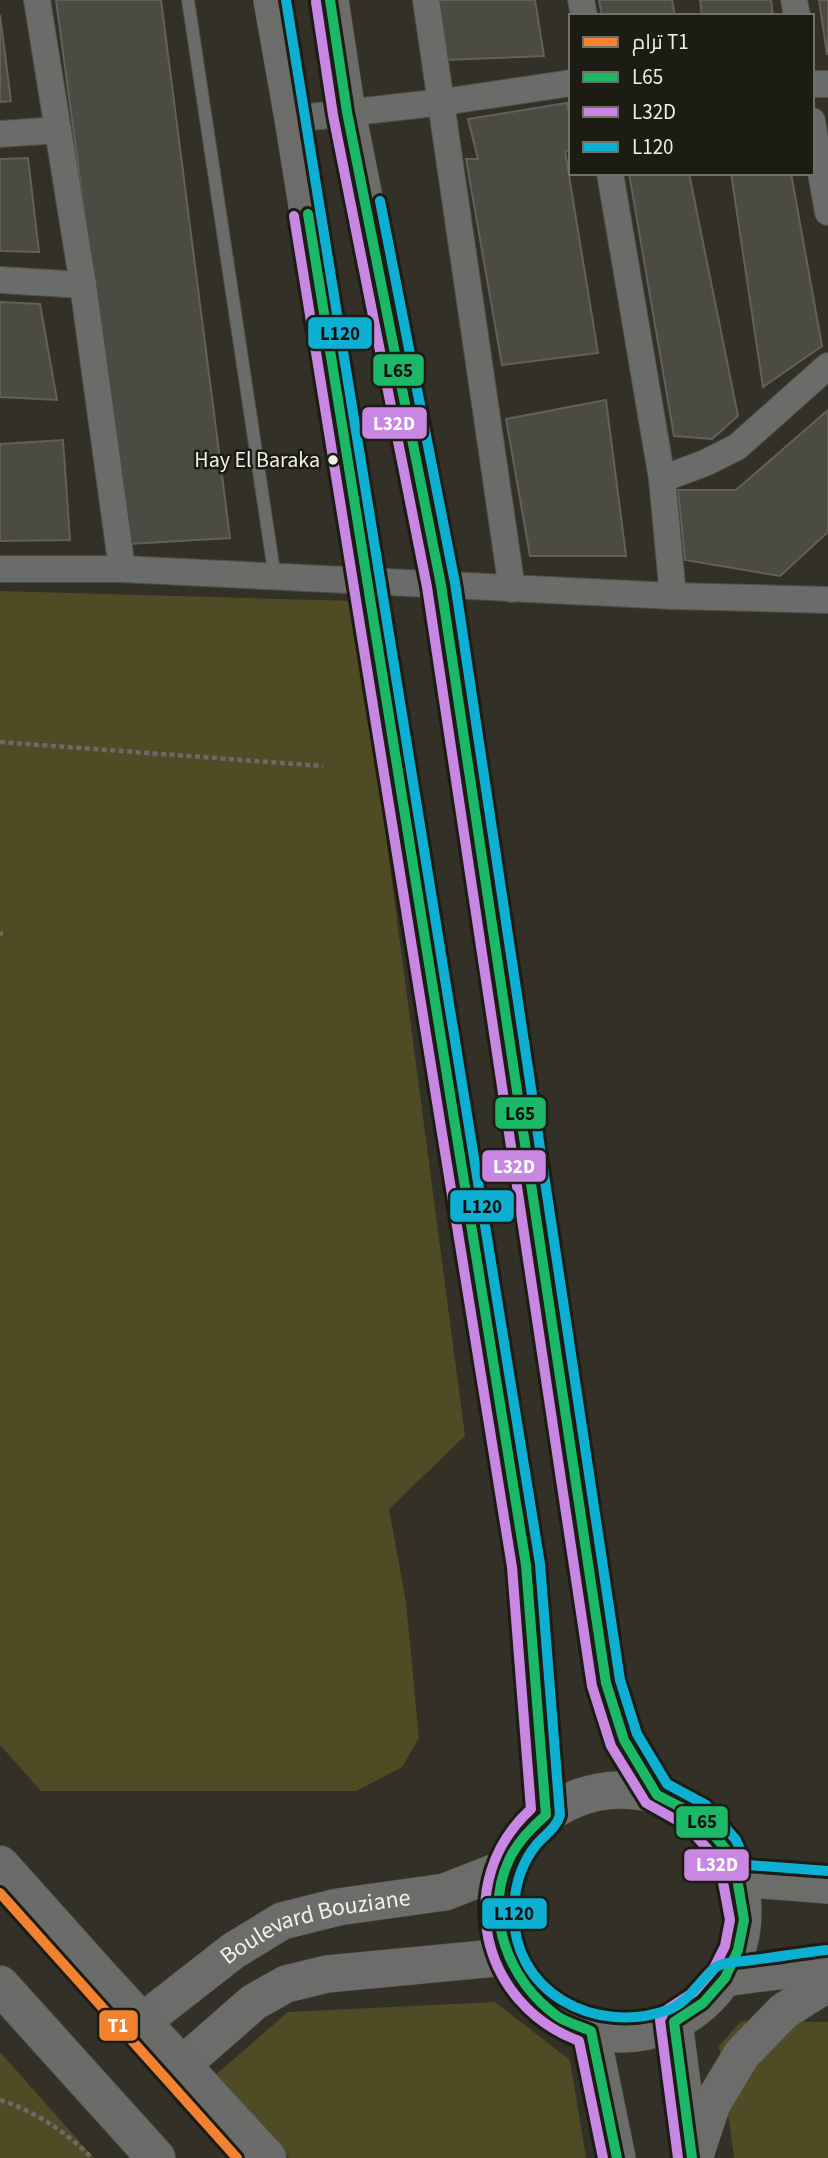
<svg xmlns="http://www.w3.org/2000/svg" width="828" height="2158" font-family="'Source Sans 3',Cairo,sans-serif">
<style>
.green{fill:#4f4b25}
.building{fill:#4b4a43;stroke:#626058;stroke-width:2}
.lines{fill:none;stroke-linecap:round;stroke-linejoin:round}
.lane-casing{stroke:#504e46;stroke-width:14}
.street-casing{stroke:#504e46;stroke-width:28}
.secondary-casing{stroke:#504e46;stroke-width:38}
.primary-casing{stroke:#504e46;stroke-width:40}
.path{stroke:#6a6b68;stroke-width:4.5;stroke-dasharray:5 3.5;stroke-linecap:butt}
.lane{stroke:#696c69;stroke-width:12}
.street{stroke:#696c69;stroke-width:26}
.secondary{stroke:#6c6c6a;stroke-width:37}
.primary{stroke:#696c68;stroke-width:38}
.bus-1-casing{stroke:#1c1c14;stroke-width:16}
.bus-2-casing{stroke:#1c1c14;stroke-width:16}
.bus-3-casing{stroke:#1c1c14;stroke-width:16}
.bus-1{stroke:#1ab867;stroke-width:10}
.bus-2{stroke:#c787e3;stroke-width:10}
.bus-3{stroke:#0dafd3;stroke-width:10}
.tram-1-casing{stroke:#1c1c14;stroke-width:16}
.tram-1{stroke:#f38230;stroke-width:10}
.bus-dot{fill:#f0f0e5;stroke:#1c1c14;stroke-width:2.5}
.labels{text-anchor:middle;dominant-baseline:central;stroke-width:5;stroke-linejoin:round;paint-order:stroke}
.bus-label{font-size:22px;fill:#f0f0e5;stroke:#1c1c14;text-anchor:end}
.street-label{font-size:24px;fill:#f0f0e5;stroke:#1c1c14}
.line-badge{stroke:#1c1c14;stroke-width:2.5}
.badge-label{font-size:19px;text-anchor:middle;font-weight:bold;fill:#fff}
.pale-badge-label{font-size:19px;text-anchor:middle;font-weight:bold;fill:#111}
</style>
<rect width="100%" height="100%" fill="#323027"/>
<g class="green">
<path d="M0 591 355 601 465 1436 389 1509 406 1602 419 1738 402 1767 356 1791H41L0 1745Z"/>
<path d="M495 2002 570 2060 586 2158H289L213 2077 288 2012Z"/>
<path d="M741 2021 828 2022V2158H734L719 2046Z"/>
<path d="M0 2052 94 2158H0Z"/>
</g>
<g class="building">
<path d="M56 0H161L230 538 129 544Z"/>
<path d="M437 0H535L544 56 446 60Z"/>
<path d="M599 0H672L675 16H602Z"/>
<path d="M700 0H771L773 16H702Z"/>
<path d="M819 0H828V54H827Z"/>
<path d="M0 15 11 101 0 102Z"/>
<path d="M567 103 571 122V150L565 151 598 353 502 365 466 159H478L468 119Z"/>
<path d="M28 158 39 252 0 251V159Z"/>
<path d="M629 173H689L738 416 712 439 674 436Z"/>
<path d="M731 173H791L822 346 763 387Z"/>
<path d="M0 302 40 304 57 400 0 397Z"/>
<path d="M606 400 626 556H530L506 419Z"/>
<path d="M828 410V532L780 576 685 560 678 490H736Z"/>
<path d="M63 440 70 540 0 541V444Z"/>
</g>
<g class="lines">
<defs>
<path id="lane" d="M188 0 275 578"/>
<g id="street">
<path d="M37 0 83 285 122 569"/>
<path d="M426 0 512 589"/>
<path d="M581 0 584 16"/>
<path d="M794 0 797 16"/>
<path d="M812 84H828"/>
<path d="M293 119 443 102 571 83"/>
<path d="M812 121 828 212"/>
<path d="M0 134 58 130"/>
<path d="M610 173 662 479 673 596"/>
<path d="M0 280 83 285"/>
<path d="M662 479 705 463 737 447 828 366"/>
<path d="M0 569H122L673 596 828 600"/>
</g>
<g id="secondary">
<path d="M272 0 293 119 526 1565 546 1815"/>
<path d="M330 0 347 112 441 585 606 1683 624 1740 657 1795"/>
<circle cx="621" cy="1912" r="122"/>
<path d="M737 1878 828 1885"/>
<path d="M725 1978 828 1964"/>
<path id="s1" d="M142 2022 233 1951 282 1921 338 1907 445 1892 506 1868"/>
<path d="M674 2022 691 2153"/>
<path d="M591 2031 617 2158"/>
<path d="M182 2065 254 2002 286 1984 327 1974 506 1957"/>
<path d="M694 2158 712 2104 742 2054 784 2011 828 1983"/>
</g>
<g id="primary">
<path d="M0 1865 102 1979 267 2158"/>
<path d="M0 1985 156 2158"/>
</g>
</defs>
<use href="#lane" class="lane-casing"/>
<use href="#street" class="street-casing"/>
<use href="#secondary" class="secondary-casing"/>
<use href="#primary" class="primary-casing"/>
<g class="path">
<path d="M0 742 323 766"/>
<path d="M0 933 3 934"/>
<path d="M0 2100C35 2111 66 2132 92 2158"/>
</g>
<use href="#lane" class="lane"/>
<use href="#street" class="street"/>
<use href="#secondary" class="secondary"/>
<use href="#primary" class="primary"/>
<defs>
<g id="bus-1">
<path d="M330 0 347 112 441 585 606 1683 624 1740 657 1795 696 1815 725 1848 737 1878 744 1920 738 1950 725 1978 703 2003 674 2022 692 2158"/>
<path d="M308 214 526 1565 546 1815C531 1828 517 1842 509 1860 483 1916 509 1981 557 2016 567 2023 580 2026 591 2031L617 2158"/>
</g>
<g id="bus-2">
<path d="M316 2 333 115 427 587 592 1686 611 1746 646 1803 687 1826 713 1855 723 1882 730 1920 725 1946 713 1970 694 1992 665 2011 660 2020 678 2158"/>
<path d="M294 216 512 1567 531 1809C452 1881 480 2004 579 2041L603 2158"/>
</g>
<g id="bus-3">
<path d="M286 0 540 1564 560 1815C557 1827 545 1835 537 1844 522 1862 515 1885 514 1908 510 1992 595 2036 668 2010 691 2002 705 1971 720 1965 729 1961 742 1962 752 1960 777 1957 801 1953 826 1950"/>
<path d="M380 201 455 583 620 1680 637 1734 667 1784 706 1805 736 1840 747 1865 828 1871"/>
</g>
</defs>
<use href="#bus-1" class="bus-1-casing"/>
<use href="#bus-2" class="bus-2-casing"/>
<use href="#bus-3" class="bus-3-casing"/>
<use href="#bus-1" class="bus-1"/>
<use href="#bus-2" class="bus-2"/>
<use href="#bus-3" class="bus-3"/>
<defs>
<path id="tram-1" d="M0 1893 237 2158"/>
</defs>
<use href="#tram-1" class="tram-1-casing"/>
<use href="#tram-1" class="tram-1"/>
</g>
<circle class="bus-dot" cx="333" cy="460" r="6"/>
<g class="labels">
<g class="bus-label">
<text x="320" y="460">Hay El Baraka</text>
</g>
<g class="street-label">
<text stroke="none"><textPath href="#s1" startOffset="203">Boulevard Bouziane</textPath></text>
</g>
</g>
<g class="line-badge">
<rect x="307" y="316" width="66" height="34" rx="7" fill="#0dafd3"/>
<rect x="372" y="353" width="53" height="34" rx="7" fill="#1ab867"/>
<rect x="361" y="406" width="67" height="34" rx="7" fill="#c787e3"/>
<rect x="494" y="1096" width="53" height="34" rx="7" fill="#1ab867"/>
<rect x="481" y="1149" width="66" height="34" rx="7" fill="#c787e3"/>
<rect x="449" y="1189" width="66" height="34" rx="7" fill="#0dafd3"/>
<rect x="675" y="1805" width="54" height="34" rx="7" fill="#1ab867"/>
<rect x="683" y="1848" width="67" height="34" rx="7" fill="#c787e3"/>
<rect x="481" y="1897" width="67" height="33" rx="7" fill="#0dafd3"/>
<rect x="98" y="2009" width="41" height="33" rx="7" fill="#f38230"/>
</g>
<g class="badge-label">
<text x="394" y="430">L32D</text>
<text x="514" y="1173">L32D</text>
<text x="717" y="1871">L32D</text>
<text x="118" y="2032">T1</text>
</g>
<g class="pale-badge-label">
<text x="340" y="340">L120</text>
<text x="398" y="377">L65</text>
<text x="520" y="1120">L65</text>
<text x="482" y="1213">L120</text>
<text x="702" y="1828">L65</text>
<text x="514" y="1920">L120</text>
</g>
<rect x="569" y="14" width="245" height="161" fill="#1c1c14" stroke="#717168" stroke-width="2"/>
<rect x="583" y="37" width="35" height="10" fill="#f38230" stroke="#717168" stroke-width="2"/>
<text x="632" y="49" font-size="21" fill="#f0f0e5">ترام T1</text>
<rect x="583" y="72" width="35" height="10" fill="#1ab867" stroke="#717168" stroke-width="2"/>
<text x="632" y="84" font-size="21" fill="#f0f0e5">L65</text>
<rect x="583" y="107" width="35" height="10" fill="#c787e3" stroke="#717168" stroke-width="2"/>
<text x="632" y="119" font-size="21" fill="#f0f0e5">L32D</text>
<rect x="583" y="142" width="35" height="10" fill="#0dafd3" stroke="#717168" stroke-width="2"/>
<text x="632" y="154" font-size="21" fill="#f0f0e5">L120</text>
</svg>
